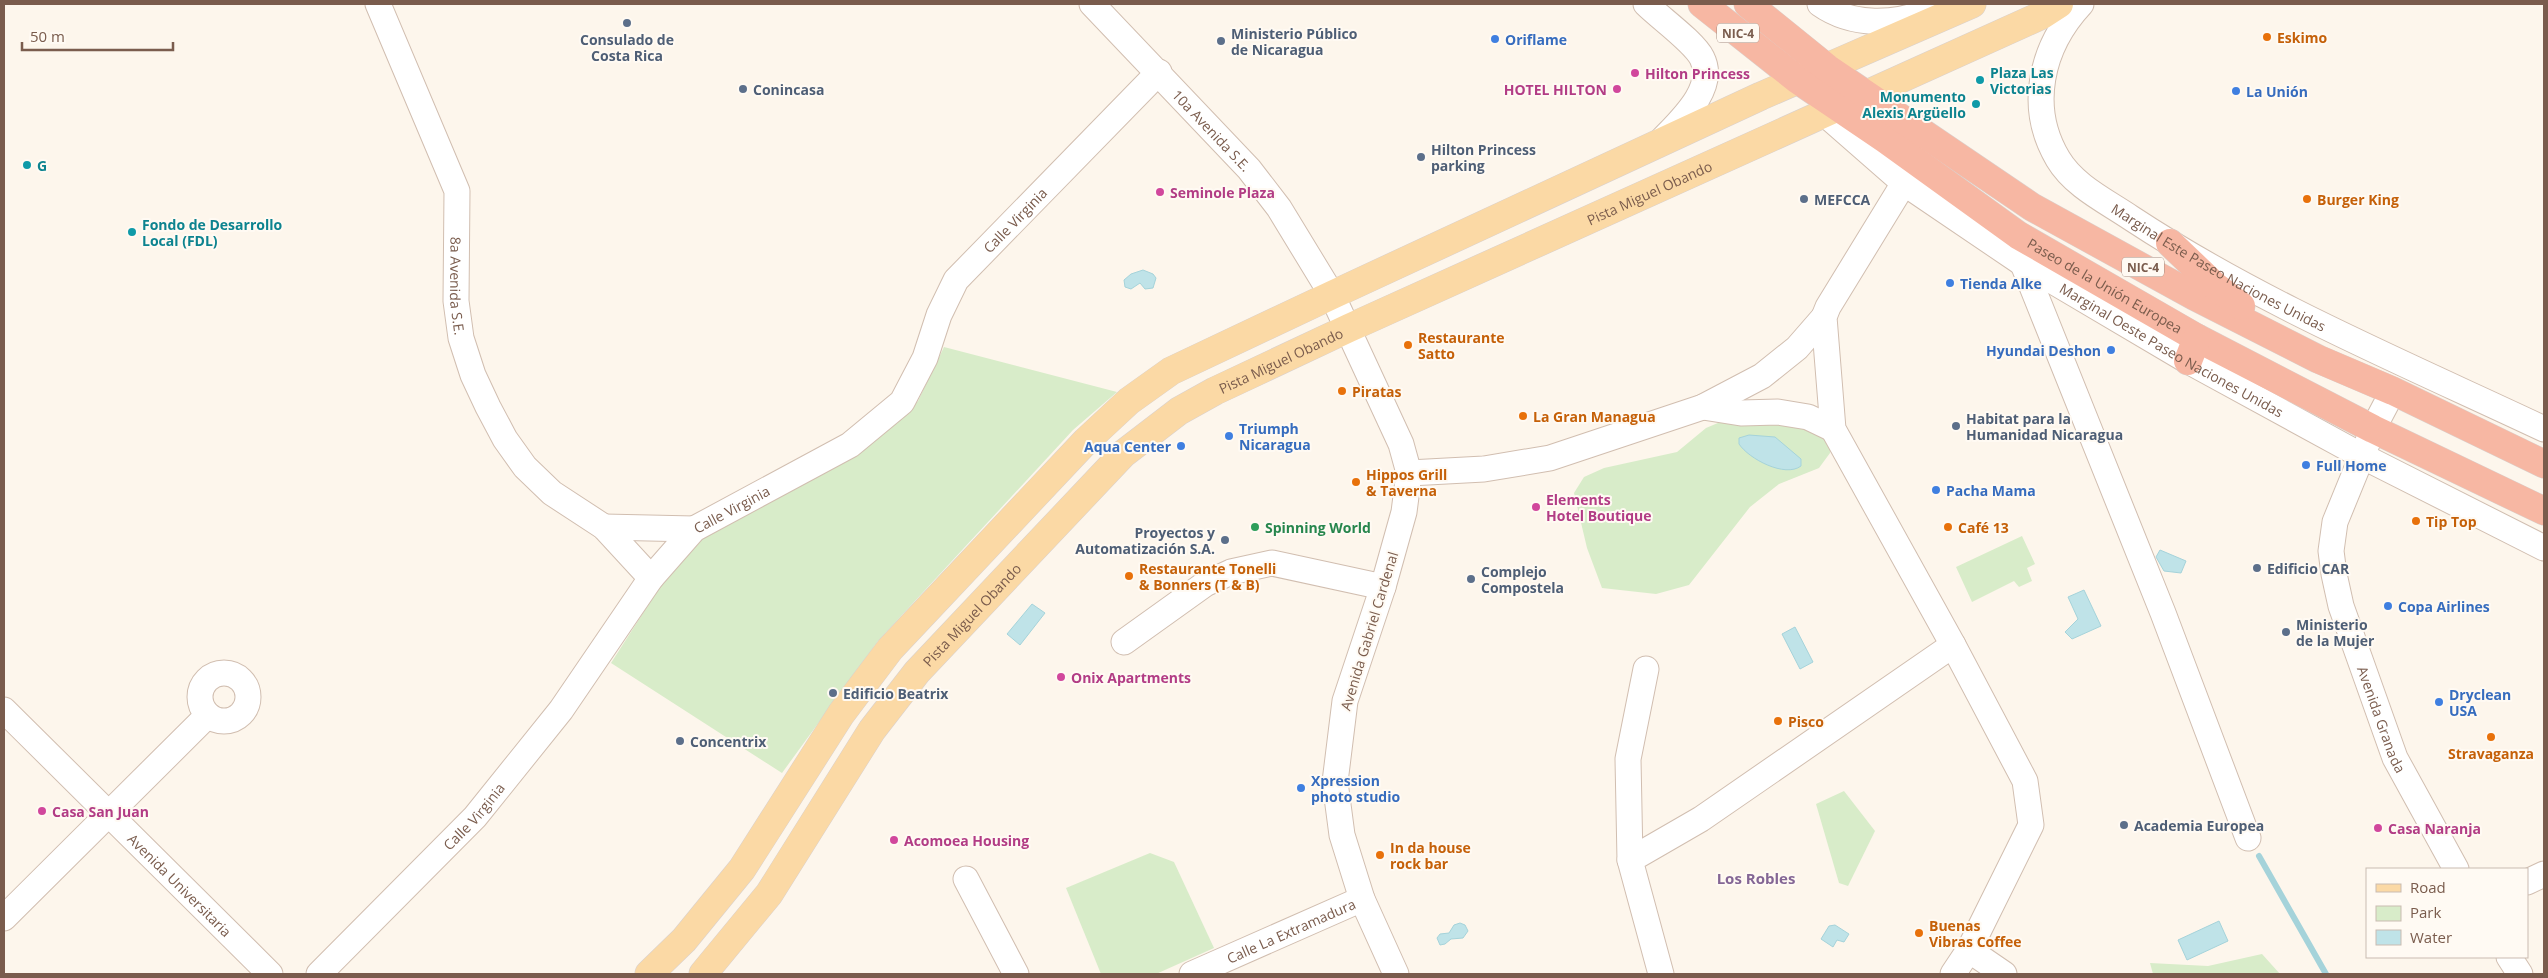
<svg xmlns="http://www.w3.org/2000/svg" width="2548" height="978" font-family="'Open Sans',sans-serif">
<style>
.green{fill:#d8ecc9}
.water{fill:#bfe3e8;stroke:#a5d3da}
.lines{fill:none;stroke-linecap:round;stroke-linejoin:round}
.stream{stroke:#a5d3da;stroke-width:6}
.minor-casing{stroke:#d1beb0;stroke-width:27}
.major-casing{stroke:#dad1cd;stroke-width:29}
.highway-casing{stroke:#dad1cd;stroke-width:29}
.minor{stroke:#fff;stroke-width:25}
.major{stroke:#fbd9a5;stroke-width:28}
.highway{stroke:#f7b7a3;stroke-width:28}
.service-dot{fill:#5c6f8a;stroke:#fffaf3;stroke-width:2}
.food-dot{fill:#e8710a;stroke:#fffaf3;stroke-width:2}
.shop-dot{fill:#3f7fe0;stroke:#fffaf3;stroke-width:2}
.hotel-dot{fill:#d1479c;stroke:#fffaf3;stroke-width:2}
.culture-dot{fill:#0f9aa8;stroke:#fffaf3;stroke-width:2}
.leisure-dot{fill:#2e9e5b;stroke:#fffaf3;stroke-width:2}
.labels{text-anchor:middle;dominant-baseline:central;stroke-width:4;stroke-linejoin:round;paint-order:stroke}
.shield{fill:#fffaf3;stroke:#a28b7f;stroke-width:1}
.shield-label{font-size:12px;font-weight:bold;fill:#7a5c4d}
.service-label{font-size:14px;font-weight:bold;fill:#4e5e75;stroke:#fffaf3;text-anchor:start}
.food-label{font-size:14px;font-weight:bold;fill:#c56008;stroke:#fffaf3;text-anchor:start}
.shop-label{font-size:14px;font-weight:bold;fill:#366cbe;stroke:#fffaf3;text-anchor:start}
.culture-label{font-size:14px;font-weight:bold;fill:#0d838f;stroke:#fffaf3;text-anchor:start}
.hotel-label{font-size:14px;font-weight:bold;fill:#b23c85;stroke:#fffaf3;text-anchor:start}
.street-label{font-size:14px;fill:#7a5c4d;stroke:#fffaf3}
.leisure-label{font-size:14px;font-weight:bold;fill:#27864d;stroke:#fffaf3;text-anchor:start}
.neighbourhood-label{font-size:15px;font-weight:bold;fill:#846695;stroke:#fffaf3}
</style>
<rect width="100%" height="100%" fill="#fdf6ec"/>
<g class="green">
<path d="M944 347 1117 392 1073 430 878 641 782 773 611 663 672 568 704 535 858 451 918 401Z"/>
<path d="M1725 420H1808L1831 443 1830 453 1819 468 1779 484 1750 507 1689 585 1656 594 1602 588 1587 548 1574 493 1584 477 1604 468 1677 452 1706 428Z"/>
<path d="M2022 536 2035 564 2027 568 2032 581 2019 587 2014 581 1972 602 1956 567Z"/>
<path d="M1844 791 1875 831 1848 886 1839 883 1816 804Z"/>
<path d="M1150 853 1174 862 1214 948 1156 974H1101L1066 888Z"/>
<path d="M2262 954 2280 974H2153L2150 963 2208 966Z"/>
</g>
<g class="water">
<path d="M1143 270 1153 274 1156 278 1153 288 1145 289 1140 283 1131 289 1125 287 1124 280 1131 274Z"/>
<path d="M1749 435 1775 437 1801 459V466C1785 478 1749 459 1739 444V438Z"/>
<path d="M2160 550 2186 561 2181 573 2164 571 2156 557Z"/>
<path d="M2084 590 2101 626 2072 639 2065 632 2078 619 2068 597Z"/>
<path d="M1032 604 1045 613 1020 645 1007 634Z"/>
<path d="M1795 627 1813 662 1800 669 1782 634Z"/>
<path d="M2219 921 2228 941 2187 960 2178 940Z"/>
<path d="M1460 923 1465 925 1468 931 1463 938 1451 939 1445 944 1440 945 1437 938 1440 934 1449 933 1454 925Z"/>
<path d="M1835 925 1849 934 1844 942 1837 940 1833 947 1821 939 1829 926Z"/>
</g>
<g class="lines">
<path class="stream" d="M2259 856 2326 974"/>
<defs>
<g id="minor">
<path id="s1" d="M378 4 457 191 456 301 461 338 473 375 488 407 505 439 525 467 552 493 604 527 651 578"/>
<path id="s2" d="M1092 4 1249 169 1279 208 1332 295 1401 444 1409 473 1404 512 1383 587 1345 701 1335 782 1342 835 1362 899 1396 974"/>
<path d="M1646 4C1660 18 1694 42 1702 58 1717 88 1680 121 1662 140"/>
<path d="M1820 4C1853 27 1895 25 1931 10"/>
<path id="s3" d="M2081 4C2041 47 2027 107 2058 159 2074 186 2106 201 2131 218 2260 303 2404 363 2544 429"/>
<path id="s4" d="M1824 113 1904 183 2022 263 2188 361 2362 456 2544 548"/>
<path d="M1904 183 1828 307 1824 317 1833 429 1953 645 2025 781 2031 825 1969 950 1953 974"/>
<path d="M2021 259 2163 613 2248 838"/>
<path id="s5" d="M2393 391 2373 429 2335 522 2331 551 2334 574 2341 606 2395 758 2456 869"/>
<path d="M1703 407 1741 413 1778 412 1808 417 1833 429"/>
<path d="M1409 473 1484 469 1550 458 1703 407 1762 376 1797 348 1824 317"/>
<path d="M604 527 694 529"/>
<path d="M1124 642 1205 584 1231 572 1272 563 1383 587"/>
<circle cx="224" cy="697" r="24"/>
<path id="s6" d="M4 710 270 974"/>
<path d="M1630 860 1628 759 1646 669"/>
<path d="M966 879 1016 974"/>
<path d="M2527 882 2544 874"/>
<path d="M4 918 208 715"/>
<path d="M1969 950 2004 974"/>
<path d="M2509 957 2520 974"/>
<path id="s7" d="M319 974 475 817 561 710 651 578 694 529 850 445 902 402 925 358 939 315 956 280 1159 72"/>
<path id="s8" d="M1192 974 1362 899"/>
<path d="M1661 974 1630 860 1701 819 1953 645"/>
</g>
<g id="major">
<path d="M649 974 684 940 742 869 841 714 890 649 1086 441 1129 401 1171 371 1332 295 1761 96 1972 4"/>
<path id="s9" d="M703 974 769 894 872 730 917 672 1123 454 1179 411 1215 391 1349 328 2042 15 2059 4"/>
</g>
<g id="highway">
<path id="s10" d="M1702 4 1798 80 1885 139 2018 235 2197 338 2373 429 2544 511"/>
<path d="M1748 4 1827 68 2032 207 2194 296 2318 359 2393 391 2544 464"/>
<path d="M2170 243 2215 286 2241 306"/>
<path d="M2188 361 2197 338"/>
</g>
</defs>
<use href="#minor" class="minor-casing"/>
<use href="#major" class="major-casing"/>
<use href="#highway" class="highway-casing"/>
<use href="#minor" class="minor"/>
<use href="#major" class="major"/>
<use href="#highway" class="highway"/>
</g>
<g class="service-dot">
<circle cx="627" cy="23" r="5"/>
<circle cx="1221" cy="41" r="5"/>
<circle cx="743" cy="89" r="5"/>
<circle cx="1421" cy="157" r="5"/>
<circle cx="1804" cy="199" r="5"/>
<circle cx="1956" cy="426" r="5"/>
<circle cx="1225" cy="540" r="5"/>
<circle cx="2257" cy="568" r="5"/>
<circle cx="1471" cy="579" r="5"/>
<circle cx="2286" cy="632" r="5"/>
<circle cx="833" cy="693" r="5"/>
<circle cx="680" cy="741" r="5"/>
<circle cx="2124" cy="825" r="5"/>
</g>
<g class="food-dot">
<circle cx="2267" cy="37" r="5"/>
<circle cx="2307" cy="199" r="5"/>
<circle cx="1408" cy="345" r="5"/>
<circle cx="1342" cy="391" r="5"/>
<circle cx="1523" cy="416" r="5"/>
<circle cx="1356" cy="482" r="5"/>
<circle cx="2416" cy="521" r="5"/>
<circle cx="1948" cy="527" r="5"/>
<circle cx="1129" cy="576" r="5"/>
<circle cx="1778" cy="721" r="5"/>
<circle cx="2491" cy="737" r="5"/>
<circle cx="1380" cy="855" r="5"/>
<circle cx="1919" cy="933" r="5"/>
</g>
<g class="shop-dot">
<circle cx="1495" cy="39" r="5"/>
<circle cx="2236" cy="91" r="5"/>
<circle cx="1950" cy="283" r="5"/>
<circle cx="2111" cy="350" r="5"/>
<circle cx="1229" cy="436" r="5"/>
<circle cx="1181" cy="446" r="5"/>
<circle cx="2306" cy="465" r="5"/>
<circle cx="1936" cy="490" r="5"/>
<circle cx="2388" cy="606" r="5"/>
<circle cx="2439" cy="702" r="5"/>
<circle cx="1301" cy="788" r="5"/>
</g>
<g class="hotel-dot">
<circle cx="1635" cy="73" r="5"/>
<circle cx="1617" cy="89" r="5"/>
<circle cx="1160" cy="192" r="5"/>
<circle cx="1536" cy="507" r="5"/>
<circle cx="1061" cy="677" r="5"/>
<circle cx="42" cy="811" r="5"/>
<circle cx="2378" cy="828" r="5"/>
<circle cx="894" cy="840" r="5"/>
</g>
<g class="culture-dot">
<circle cx="1980" cy="80" r="5"/>
<circle cx="1976" cy="104" r="5"/>
<circle cx="27" cy="165" r="5"/>
<circle cx="132" cy="232" r="5"/>
</g>
<circle class="leisure-dot" cx="1255" cy="527" r="5"/>
<g class="labels">
<g class="shield">
<rect x="1717" y="23.5" width="42" height="19" rx="4"/>
<rect x="2122" y="257.5" width="42" height="19" rx="4"/>
</g>
<g class="shield-label">
<text x="1738" y="33">NIC-4</text>
<text x="2143" y="267">NIC-4</text>
</g>
<g class="service-label">
<text x="1231" y="33">Ministerio Público<tspan x="1231" dy="16">de Nicaragua</tspan></text>
<text x="627" y="39" text-anchor="middle">Consulado de<tspan x="627" dy="16">Costa Rica</tspan></text>
<text x="753" y="89">Conincasa</text>
<text x="1431" y="149">Hilton Princess<tspan x="1431" dy="16">parking</tspan></text>
<text x="1814" y="199">MEFCCA</text>
<text x="1966" y="418">Habitat para la<tspan x="1966" dy="16">Humanidad Nicaragua</tspan></text>
<text x="1215" y="532" text-anchor="end">Proyectos y<tspan x="1215" dy="16">Automatización S.A.</tspan></text>
<text x="2267" y="568">Edificio CAR</text>
<text x="1481" y="571">Complejo<tspan x="1481" dy="16">Compostela</tspan></text>
<text x="2296" y="624">Ministerio<tspan x="2296" dy="16">de la Mujer</tspan></text>
<text x="843" y="693">Edificio Beatrix</text>
<text x="690" y="741">Concentrix</text>
<text x="2134" y="825">Academia Europea</text>
</g>
<g class="food-label">
<text x="2277" y="37">Eskimo</text>
<text x="2317" y="199">Burger King</text>
<text x="1418" y="337">Restaurante<tspan x="1418" dy="16">Satto</tspan></text>
<text x="1352" y="391">Piratas</text>
<text x="1533" y="416">La Gran Managua</text>
<text x="1366" y="474">Hippos Grill<tspan x="1366" dy="16">&amp; Taverna</tspan></text>
<text x="2426" y="521">Tip Top</text>
<text x="1958" y="527">Café 13</text>
<text x="1139" y="568">Restaurante Tonelli<tspan x="1139" dy="16">&amp; Bonners (T &amp; B)</tspan></text>
<text x="1788" y="721">Pisco</text>
<text x="2491" y="753" text-anchor="middle">Stravaganza</text>
<text x="1390" y="847">In da house<tspan x="1390" dy="16">rock bar</tspan></text>
<text x="1929" y="925">Buenas<tspan x="1929" dy="16">Vibras Coffee</tspan></text>
</g>
<g class="shop-label">
<text x="1505" y="39">Oriflame</text>
<text x="2246" y="91">La Unión</text>
<text x="1960" y="283">Tienda Alke</text>
<text x="2101" y="350" text-anchor="end">Hyundai Deshon</text>
<text x="1239" y="428">Triumph<tspan x="1239" dy="16">Nicaragua</tspan></text>
<text x="1171" y="446" text-anchor="end">Aqua Center</text>
<text x="2316" y="465">Full Home</text>
<text x="1946" y="490">Pacha Mama</text>
<text x="2398" y="606">Copa Airlines</text>
<text x="2449" y="694">Dryclean<tspan x="2449" dy="16">USA</tspan></text>
<text x="1311" y="780">Xpression<tspan x="1311" dy="16">photo studio</tspan></text>
</g>
<g class="culture-label">
<text x="1990" y="72">Plaza Las<tspan x="1990" dy="16">Victorias</tspan></text>
<text x="1966" y="96" text-anchor="end">Monumento<tspan x="1966" dy="16">Alexis Argüello</tspan></text>
<text x="37" y="165">G</text>
<text x="142" y="224">Fondo de Desarrollo<tspan x="142" dy="16">Local (FDL)</tspan></text>
</g>
<g class="hotel-label">
<text x="1645" y="73">Hilton Princess</text>
<text x="1607" y="89" text-anchor="end">HOTEL HILTON</text>
<text x="1170" y="192">Seminole Plaza</text>
<text x="1546" y="499">Elements<tspan x="1546" dy="16">Hotel Boutique</tspan></text>
<text x="1071" y="677">Onix Apartments</text>
<text x="52" y="811">Casa San Juan</text>
<text x="2388" y="828">Casa Naranja</text>
<text x="904" y="840">Acomoea Housing</text>
</g>
<g class="street-label">
<text stroke="none"><textPath href="#s2" startOffset="174">10a Avenida S.E.</textPath></text>
<text stroke="none"><textPath href="#s9" startOffset="1260">Pista Miguel Obando</textPath></text>
<text stroke="none"><textPath href="#s7" startOffset="1046">Calle Virginia</textPath></text>
<text stroke="none"><textPath href="#s3" startOffset="364">Marginal Este Paseo Naciones Unidas</textPath></text>
<text stroke="none"><textPath href="#s1" startOffset="298">8a Avenida S.E.</textPath></text>
<text stroke="none"><textPath href="#s10" startOffset="492">Paseo de la Unión Europea</textPath></text>
<text stroke="none"><textPath href="#s4" startOffset="422">Marginal Oeste Paseo Naciones Unidas</textPath></text>
<text stroke="none"><textPath href="#s9" startOffset="855">Pista Miguel Obando</textPath></text>
<text stroke="none"><textPath href="#s7" startOffset="626">Calle Virginia</textPath></text>
<text stroke="none"><textPath href="#s9" startOffset="450">Pista Miguel Obando</textPath></text>
<text transform="translate(1369 631) rotate(-73)">Avenida Gabriel Cardenal</text>
<text stroke="none"><textPath href="#s5" startOffset="349">Avenida Granada</textPath></text>
<text stroke="none"><textPath href="#s7" startOffset="221">Calle Virginia</textPath></text>
<text stroke="none"><textPath href="#s6" startOffset="248">Avenida Universitaria</textPath></text>
<text stroke="none"><textPath href="#s8" startOffset="108">Calle La Extramadura</textPath></text>
</g>
<g class="leisure-label">
<text x="1265" y="527">Spinning World</text>
</g>
<g class="neighbourhood-label">
<text x="1756" y="878">Los Robles</text>
</g>
</g>
<rect width="2548" height="978" fill="none" stroke="#7a5c4d" stroke-width="10"/>
<rect x="2366" y="868" width="162" height="90" fill="#fffaf3" stroke="#cabbb1"/>
<rect x="2376" y="884" width="25" height="8" fill="#fbd9a5" stroke="#cabbb1"/>
<text x="2410" y="893" font-size="15" fill="#7a5c4d">Road</text>
<rect x="2376" y="906" width="25" height="15" fill="#d8ecc9" stroke="#cabbb1"/>
<text x="2410" y="918" font-size="15" fill="#7a5c4d">Park</text>
<rect x="2376" y="930" width="25" height="15" fill="#bfe3e8" stroke="#cabbb1"/>
<text x="2410" y="943" font-size="15" fill="#7a5c4d">Water</text>
<path d="M22 42v8h151v-8" fill="none" stroke="#7a5c4d" stroke-width="2.5"/>
<text x="30" y="42" font-size="15" fill="#7a5c4d" stroke="#fffaf3" stroke-width="4" paint-order="stroke">50 m</text>
</svg>
